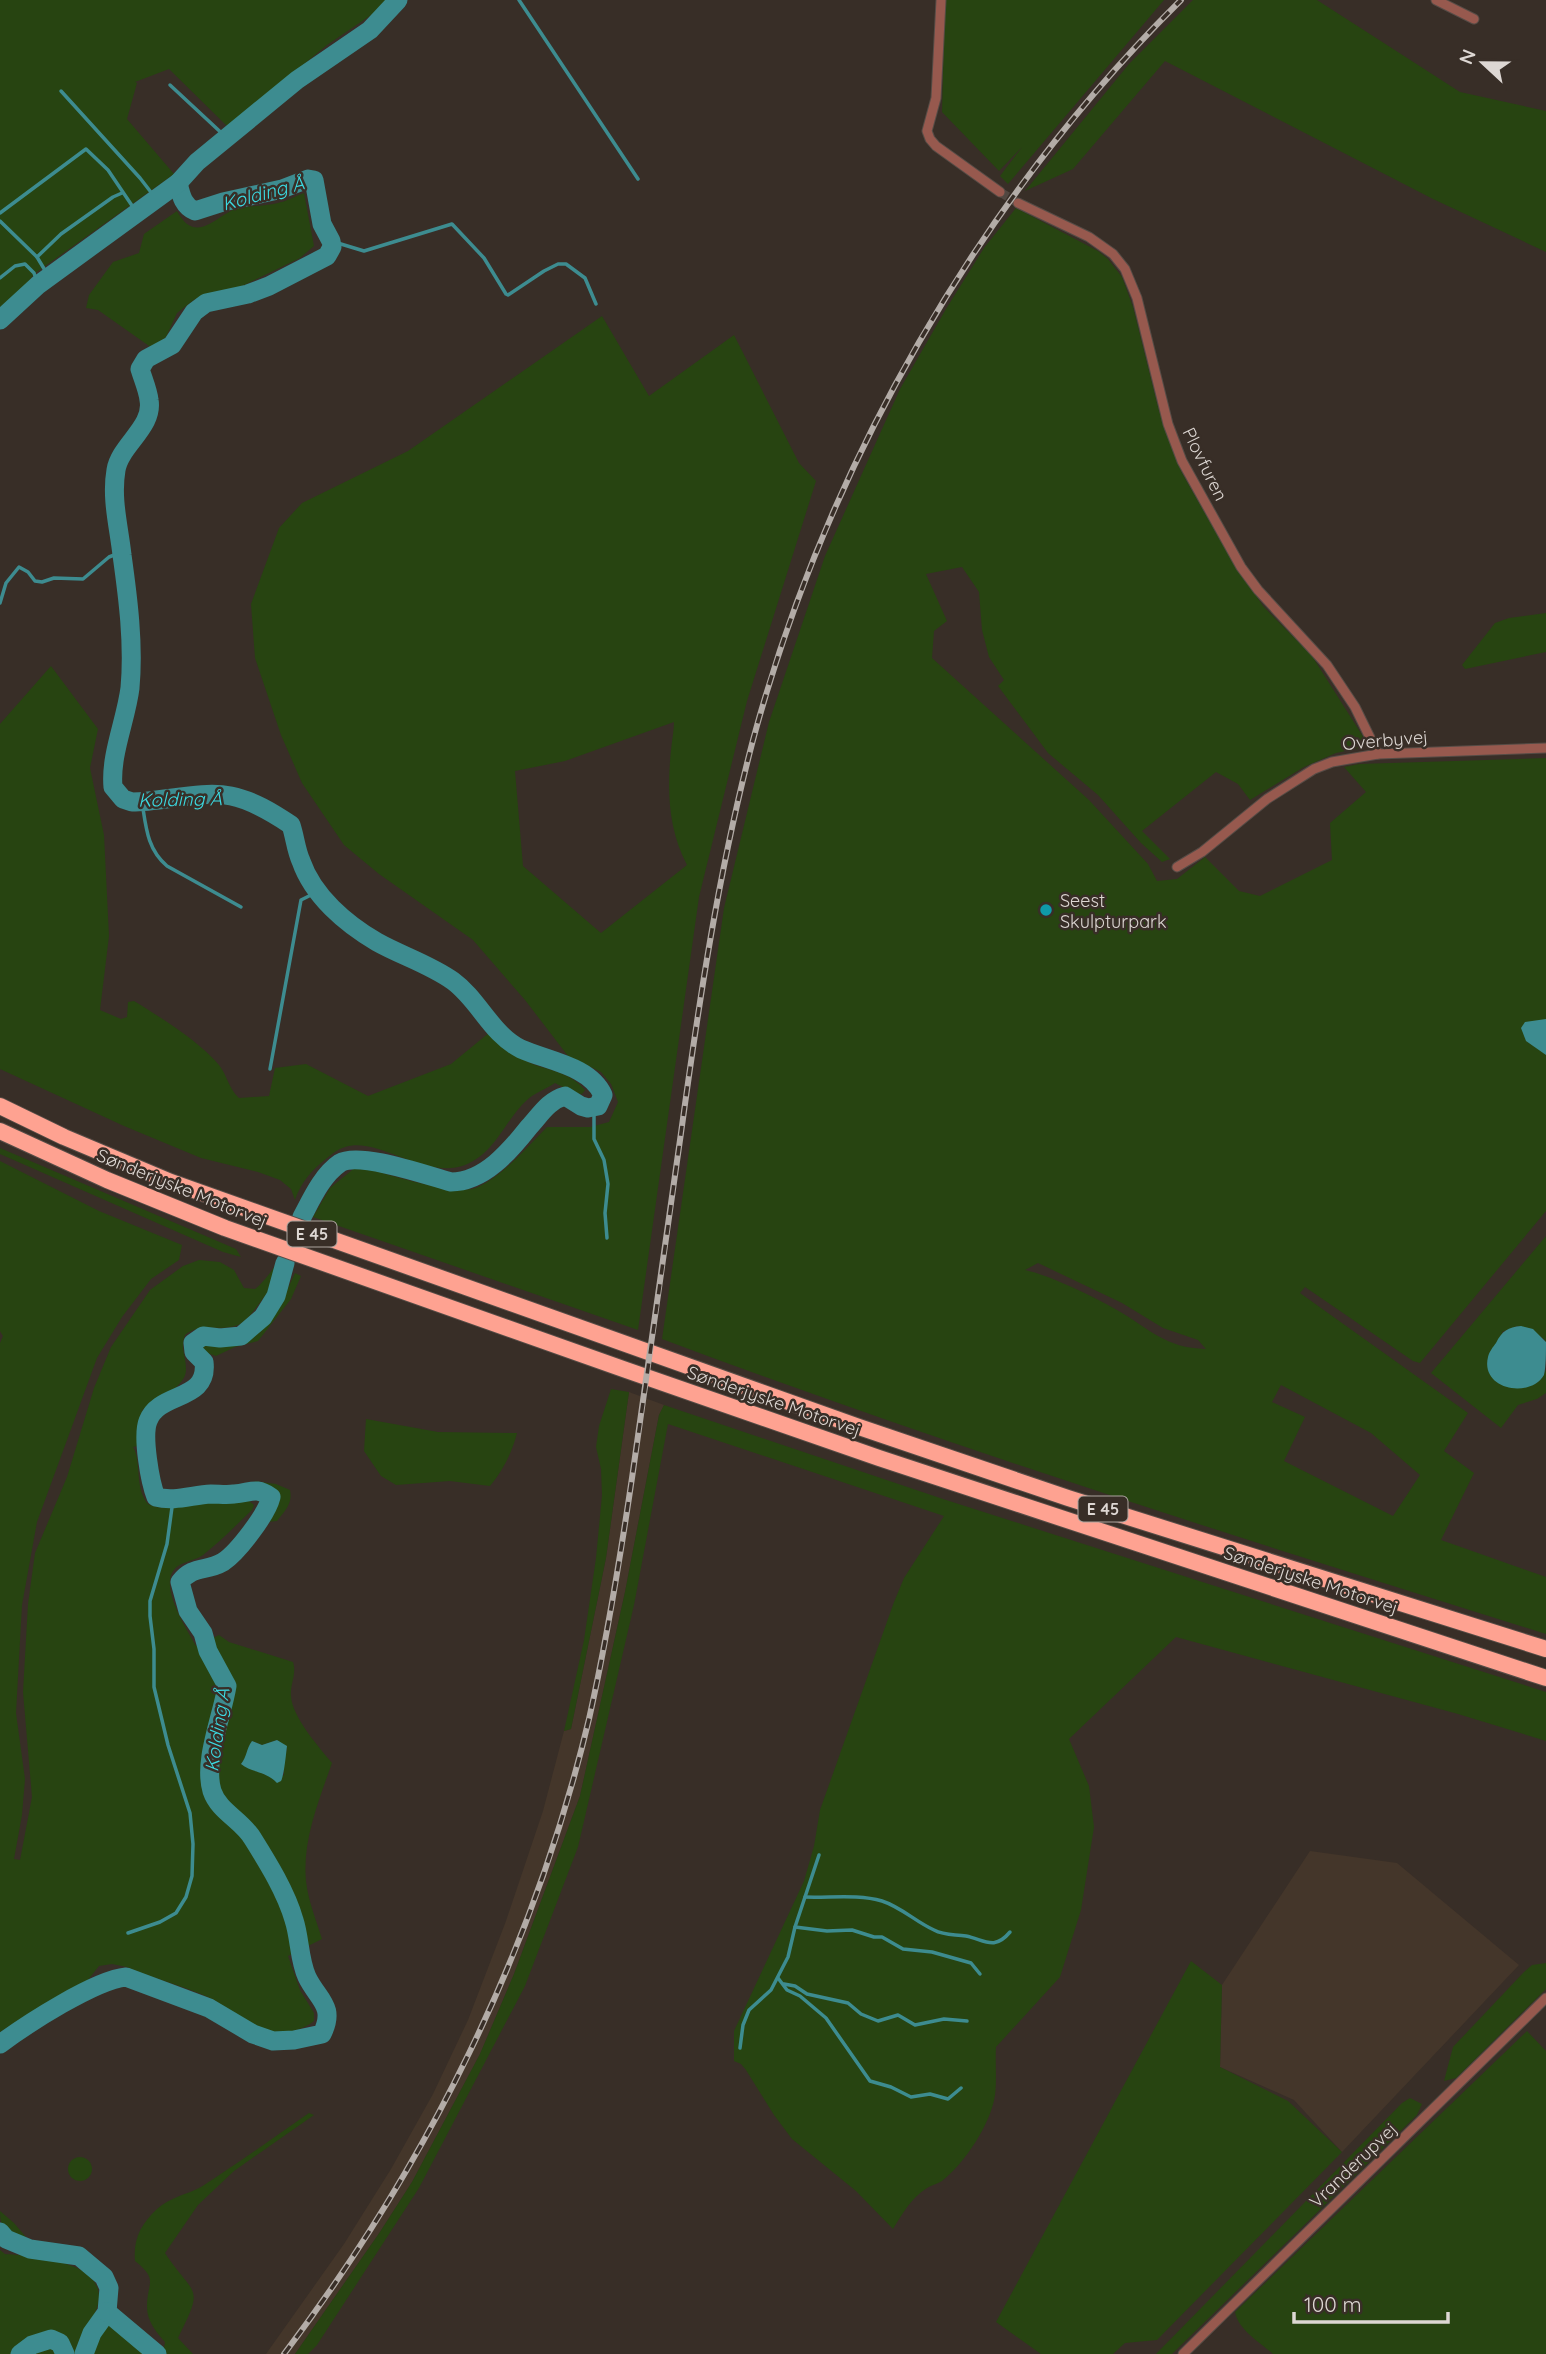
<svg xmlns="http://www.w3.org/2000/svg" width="1546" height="2354" font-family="Quicksand,sans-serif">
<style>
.built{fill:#44362a}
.green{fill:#274411;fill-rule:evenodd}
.water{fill:#3d8c90}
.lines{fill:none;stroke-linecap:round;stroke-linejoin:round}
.stream{stroke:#3d8c90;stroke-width:3.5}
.river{stroke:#3d8c90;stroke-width:19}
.minor-tunnel{stroke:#514741;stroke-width:9;stroke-dasharray:9 4.5;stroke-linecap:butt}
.minor-casing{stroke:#564c46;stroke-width:11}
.motorway-casing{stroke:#564c46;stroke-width:18}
.minor{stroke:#97594e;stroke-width:9}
.motorway{stroke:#fea291;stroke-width:16}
.rail-casing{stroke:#b3aca7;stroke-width:6}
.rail{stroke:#382e27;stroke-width:3.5;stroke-dasharray:10;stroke-linecap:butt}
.culture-dot{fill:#0f9aa8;stroke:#382e27;stroke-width:2.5}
.labels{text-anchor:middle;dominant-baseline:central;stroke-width:5;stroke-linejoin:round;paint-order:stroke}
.shield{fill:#382e27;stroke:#aca49f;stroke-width:2}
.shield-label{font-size:16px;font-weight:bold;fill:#ddd7d3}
.street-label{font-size:18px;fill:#ddd7d3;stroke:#382e27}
.poi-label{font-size:18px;fill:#ddd7d3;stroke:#382e27;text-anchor:start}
.water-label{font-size:19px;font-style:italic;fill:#3bdae2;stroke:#382e27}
</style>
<rect width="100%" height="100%" fill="#382e27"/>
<g class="built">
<path d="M629 1392 664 1405 659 1415 625 1592 580 1796 514 1974 480 2054 412 2182 380 2232 295 2354H266L344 2244 391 2169 433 2094 468 2020 506 1921 543 1811 564 1731 571 1729 606 1558Z"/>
<path d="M1310 1851 1397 1863 1519 1965 1342 2152 1294 2100 1220 2067 1222 1985Z"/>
</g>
<g class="green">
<path d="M0 0H387L380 9 327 45 228 127 169 69 135 82 137 83 127 119 174 174 34 274 23 289 0 311Z"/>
<path d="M945 0H1164L1008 184 1000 176 1022 147 999 171 942 112Z"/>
<path d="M1193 0H1317L1460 92 1546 111V252L1433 199 1165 61 1073 169 1025 191 1129 64Z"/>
<path d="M304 193 314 246 300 258 238 288 195 299 177 313 166 337 152 348 98 310 86 308 89 295 113 262 139 253 144 234 177 211C197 248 218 212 239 208 252 206 265 206 278 203 287 201 296 196 304 193Z"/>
<path d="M1016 208 1098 251 1108 259 1122 277 1133 307 1159 411 1182 473 1227 552 1263 606 1312 656 1369 746 1336 753 1304 767 1250 800 1238 784 1216 772 1142 831 1170 859 1162 862 1141 843 1098 795 1048 753 998 686 1004 680 989 657 982 630 979 592 962 567 926 574 947 621 934 631 932 658 1089 800 1148 864 1157 881 1177 879 1205 857 1239 891 1260 896 1332 860 1330 823 1366 792 1344 767 1359 764 1546 758V1211L1420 1363 1413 1361 1305 1287 1300 1293 1468 1413 1444 1451 1474 1473 1441 1540 1546 1577V1634C1250 1541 952 1448 662 1339L724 908 769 722 825 556 900 389 946 309 984 248ZM1038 1263 1122 1303 1163 1328 1198 1340 1206 1349C1165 1348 1150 1329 1117 1310 1095 1297 1049 1275 1025 1270ZM1281 1385 1371 1433 1420 1475 1393 1516 1284 1461 1305 1417 1272 1402Z"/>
<path d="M602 316 649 396 734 335 799 463 816 481 747 701 699 897 638 1330 313 1217 330 1188 357 1166C383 1172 456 1198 478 1187 505 1174 527 1147 547 1127H590L609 1122 618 1102 611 1084 601 1072 568 1056 525 1000 473 940 379 874 344 845 302 783 281 735 255 658 251 604 279 528 302 503 408 451ZM674 722C674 730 672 740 671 750 667 790 668 829 687 865L601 933 523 866 515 771 565 761Z"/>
<path d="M1546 613V652L1465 669 1462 665 1495 623 1509 618Z"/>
<path d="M51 666 98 729 90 768 104 835 109 936 100 1010 121 1019 127 1017 128 1002 134 1001C160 1017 199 1041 219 1065 227 1075 229 1089 239 1098L269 1096 275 1068 306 1064 368 1096 451 1064 490 1032C502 1043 514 1056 530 1063 550 1071 570 1072 585 1090L582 1094 574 1093 555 1083C546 1089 534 1093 527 1100 504 1121 496 1153 465 1165 424 1180 378 1136 345 1147 338 1149 332 1154 327 1158 312 1170 301 1182 295 1200L291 1189 280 1180 258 1172 201 1158 124 1126 0 1069V724Z"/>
<path d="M0 1148 236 1249 241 1257 223 1252 0 1154Z"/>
<path d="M0 1161 99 1211 182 1245 179 1260 151 1279 122 1317 97 1358 37 1522 22 1605 16 1713 25 1779 22 1815 14 1859 20 1860 32 1797 23 1692 28 1604 35 1553 67 1477 94 1388 111 1347 150 1290 183 1266 199 1260 220 1262 234 1270 244 1288 255 1289C261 1285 270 1273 275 1266 275 1281 270 1290 261 1301 254 1310 248 1320 238 1325 221 1332 200 1322 185 1335 180 1348 186 1356 186 1369 187 1387 155 1401 142 1410L146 1414 137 1432 138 1446 133 1447C142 1461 134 1487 148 1504 165 1512 181 1505 198 1503 215 1502 232 1502 249 1501L254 1505 252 1510C236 1525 220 1542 203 1555 196 1560 186 1561 178 1566 155 1582 187 1629 196 1646L219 1635 229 1642 293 1662C297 1674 290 1684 291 1696 292 1717 319 1747 332 1763 319 1800 302 1841 306 1881 308 1900 316 1920 322 1939L288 1956 300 1990 314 2013V2021C305 2029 281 2036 269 2033 247 2028 229 2007 208 1997 182 1985 153 1979 127 1967L112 1964 99 1966 84 1985 44 2004 0 2032V1343L3 1336 0 1331ZM277 1740 287 1749 283 1761 284 1775 273 1778 241 1764 247 1757 252 1741 262 1745Z"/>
<path d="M1546 1236V1342L1544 1339 1517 1326 1502 1332 1523 1388 1538 1382 1546 1370V1393L1537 1399 1518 1405 1501 1428 1431 1373Z"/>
<path d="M295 1273 301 1276 291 1299 258 1341 235 1347 216 1356 204 1352 203 1346 207 1343C217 1342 231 1344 240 1341 268 1331 284 1297 295 1273Z"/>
<path d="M611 1389 629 1392 606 1558 571 1729 564 1731 584 1640 596 1558 602 1495 601 1469 596 1447 599 1426Z"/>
<path d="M664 1405 943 1499 1546 1692V1741L1458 1714 1176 1637 1069 1739 1089 1786 1094 1827 1081 1910 1060 1977 996 2047C995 2063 997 2080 995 2095 991 2124 964 2164 942 2181 937 2184 932 2185 927 2188 911 2198 903 2213 893 2229L856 2191 792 2139 774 2115 746 2070 741 2064 734 2061V2031L804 1881 814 1846 820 1810 894 1602 904 1578 944 1516 668 1424 634 1605 578 1847 525 1986 419 2188 317 2345 308 2354H295L380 2232 412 2182 480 2054 514 1974 580 1796 625 1592 659 1415Z"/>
<path d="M366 1419 438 1432 517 1433C512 1453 503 1470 490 1486L450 1481 396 1485 381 1476 364 1451Z"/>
<path d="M254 1481 276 1484 290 1490C293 1503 285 1511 277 1521L267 1522 275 1506 276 1495 272 1491Z"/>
<path d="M1191 1961 1222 1985 1220 2067 1288 2101 1342 2152 1157 2340 1125 2343 1113 2354H1041L996 2322Z"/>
<path d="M1546 1963V1989L1456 2078 1444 2081 1453 2047 1523 1973 1532 1965Z"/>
<path d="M1527 2031 1546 2051V2354H1273C1261 2343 1238 2330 1235 2312Z"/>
<path d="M1410 2098 1422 2104 1417 2115 1172 2354H1156L1402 2103Z"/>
<path d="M309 2113 314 2115 234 2171 198 2205 165 2253C195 2298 205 2284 178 2338L193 2354H163L165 2342C156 2332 147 2321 147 2307 147 2282 159 2280 135 2261 133 2239 141 2224 157 2209 170 2197 186 2195 201 2187 237 2164 273 2138 309 2113Z"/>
<circle cx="80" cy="2169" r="12"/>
<path d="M0 2211 14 2223 31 2243C11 2236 0 2234 0 2211Z"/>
<path d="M0 2250 5 2254C31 2256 98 2260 99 2296 99 2304 96 2311 93 2317L107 2324 115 2325 150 2354H0Z"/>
</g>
<g class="water">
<path d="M1546 1019V1055L1526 1041 1521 1028 1525 1022Z"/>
<path d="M1521 1326 1533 1329 1546 1342C1546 1352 1546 1367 1544 1375 1530 1399 1480 1390 1488 1357 1489 1352 1493 1347 1496 1343 1502 1331 1508 1327 1521 1326Z"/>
<path d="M277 1740 287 1746C286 1754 284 1776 281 1781L277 1783C266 1771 252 1773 241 1764 247 1757 246 1749 252 1741L262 1745Z"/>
</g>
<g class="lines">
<g class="stream">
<path d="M519 0 638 179"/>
<path d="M170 85 228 139"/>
<path d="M61 91 140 178 157 200"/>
<path d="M0 213 86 149 108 170 137 213"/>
<path d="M0 221 37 257 49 277"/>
<path d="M331 241 364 251 452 224 484 258 506 294 508 295 544 271 558 264H566L585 278 596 304"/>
<path d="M37 257 61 234 113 197 122 193"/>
<path d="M0 278 15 266 25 264 34 273 38 285"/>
<path d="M0 603 6 583 19 567 28 572 35 581 42 582 54 578 83 579 109 557 122 552"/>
<path d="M142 802C146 827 147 849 167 866L241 907"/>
<path d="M270 1069 301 900 317 892"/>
<path d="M594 1107V1139L604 1160 608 1184 605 1213 607 1238"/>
<path d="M805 1897C830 1898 858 1894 882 1901 901 1907 916 1922 934 1930 945 1936 955 1934 966 1936 985 1940 994 1951 1010 1932"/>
<path d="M795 1927 827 1931 852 1930 874 1937H882L903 1949 932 1952 971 1963 980 1974"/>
<path d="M128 1933 160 1922 176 1913 186 1897 192 1876 193 1844 190 1813 168 1745 154 1687V1649L150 1616V1601L167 1544 173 1500"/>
<path d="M778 1978 787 1990 800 1996 826 2018 870 2081 891 2087 911 2097 930 2094 948 2099 961 2088"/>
<path d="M784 1984 795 1986 807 1994 848 2003 861 2014 878 2021 898 2015 915 2025 944 2019 967 2021"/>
<path d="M740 2048 743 2025 749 2010 771 1990 788 1957 795 1927 819 1855"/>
</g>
<g class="river">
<path d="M178 183C181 195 183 206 195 211L223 202 282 189 308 179 314 180 322 224 331 241 332 247 327 256 269 286 248 294 206 303 194 312 172 345 146 359 140 369C143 379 148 390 149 400 154 427 120 445 116 470 111 499 119 527 122 555 128 598 134 644 130 688 126 720 110 755 113 787L123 799 132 802C163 802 201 790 231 796 252 800 273 813 291 825 295 837 296 850 301 861 313 896 346 924 377 942 402 956 429 964 453 981 479 1000 491 1034 521 1049 548 1061 590 1066 603 1095L598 1106 588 1108 581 1106 565 1096C548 1101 541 1114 529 1127 510 1151 484 1182 451 1182 428 1176 359 1151 340 1163 322 1175 311 1200 302 1217"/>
<path d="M0 320 38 285 178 183 197 162 297 80 370 30 398 0"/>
<path d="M0 2044C27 2024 95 1980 126 1977L209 2008 253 2034 273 2041 294 2040 322 2034C336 2006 318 2000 307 1977 299 1960 300 1938 294 1920 286 1892 268 1863 253 1839 242 1820 219 1812 212 1791 203 1761 222 1717 227 1686L208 1651 203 1633 188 1611 180 1582C193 1565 206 1572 223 1562 238 1552 267 1514 271 1497 255 1486 251 1493 234 1494 227 1495 219 1494 211 1494 192 1495 174 1502 156 1497 150 1482 142 1436 148 1421 159 1391 209 1402 204 1362L194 1352 193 1343 203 1336 220 1338 241 1336 263 1317 276 1296 285 1263"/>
<path d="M0 2232 6 2239 30 2249 79 2256 104 2277 109 2288 107 2312 92 2333 84 2354"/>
<path d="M107 2312 157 2354"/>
<path d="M20 2354 32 2345 51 2339 60 2343 65 2354"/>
</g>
<path class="minor-tunnel" d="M1000 192 1018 203"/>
<defs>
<g id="minor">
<path d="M941 0 936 98 927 131 930 139 936 146 1000 192"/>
<path d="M1436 0 1474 19"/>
<path d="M1018 203 1089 237 1113 254 1125 269 1137 298 1168 424 1182 461 1241 567 1258 590 1327 665 1355 707 1378 754"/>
<path d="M1177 867 1202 852 1267 799 1314 769 1332 762 1378 754 1546 748"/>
<path d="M1183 2354 1546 1998"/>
</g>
<g id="motorway">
<path d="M0 1106 64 1137 171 1182 859 1427 1068 1498 1546 1649"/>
<path d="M0 1131 107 1180 225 1228 626 1370 879 1458 1546 1678"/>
</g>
</defs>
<use href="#minor" class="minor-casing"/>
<use href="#motorway" class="motorway-casing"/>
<use href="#minor" class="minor"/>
<use href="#motorway" class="motorway"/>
<defs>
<path id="rail" d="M284 2354C427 2165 534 1950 589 1719 607 1639 620 1559 632 1478 649 1363 665 1248 681 1133 699 1001 719 869 753 740 827 466 979 200 1181 0"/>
</defs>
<use href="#rail" class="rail-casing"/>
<use href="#rail" class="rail"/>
</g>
<circle class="culture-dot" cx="1046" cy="910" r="7"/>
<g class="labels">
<g class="shield">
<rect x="287.5" y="1221.5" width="49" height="25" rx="5"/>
<rect x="1078.5" y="1496.5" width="49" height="25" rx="5"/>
</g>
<g class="shield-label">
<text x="312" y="1234">E 45</text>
<text x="1103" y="1509">E 45</text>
</g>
<g class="street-label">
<text transform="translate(1205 464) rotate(64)">Plovfuren</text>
<text transform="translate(1385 740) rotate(-5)">Overbyvej</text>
<text transform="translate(182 1188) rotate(22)">Sønderjyske Motorvej</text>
<text transform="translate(774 1401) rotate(19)">Sønderjyske Motorvej</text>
<text transform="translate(1311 1580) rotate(18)">Sønderjyske Motorvej</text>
<text transform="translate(1353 2165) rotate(-44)">Vranderupvej</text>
</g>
<g class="poi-label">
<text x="1060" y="900">Seest<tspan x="1060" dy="21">Skulpturpark</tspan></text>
</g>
<g class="water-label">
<text transform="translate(263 193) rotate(-15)">Kolding Å</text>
<text transform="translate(180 799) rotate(-1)">Kolding Å</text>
<text transform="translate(217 1730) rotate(-82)">Kolding Å</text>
</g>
</g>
<g transform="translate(1483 63) rotate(292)" stroke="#382e27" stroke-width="5" paint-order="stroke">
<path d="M0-5L12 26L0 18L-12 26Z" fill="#ddd7d3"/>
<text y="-10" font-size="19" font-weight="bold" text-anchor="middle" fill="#ddd7d3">N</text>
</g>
<path d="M1294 2312v10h154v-10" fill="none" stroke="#ddd7d3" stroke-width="3.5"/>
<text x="1304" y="2312" font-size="21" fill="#ddd7d3" stroke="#382e27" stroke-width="5" paint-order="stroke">100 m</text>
</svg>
